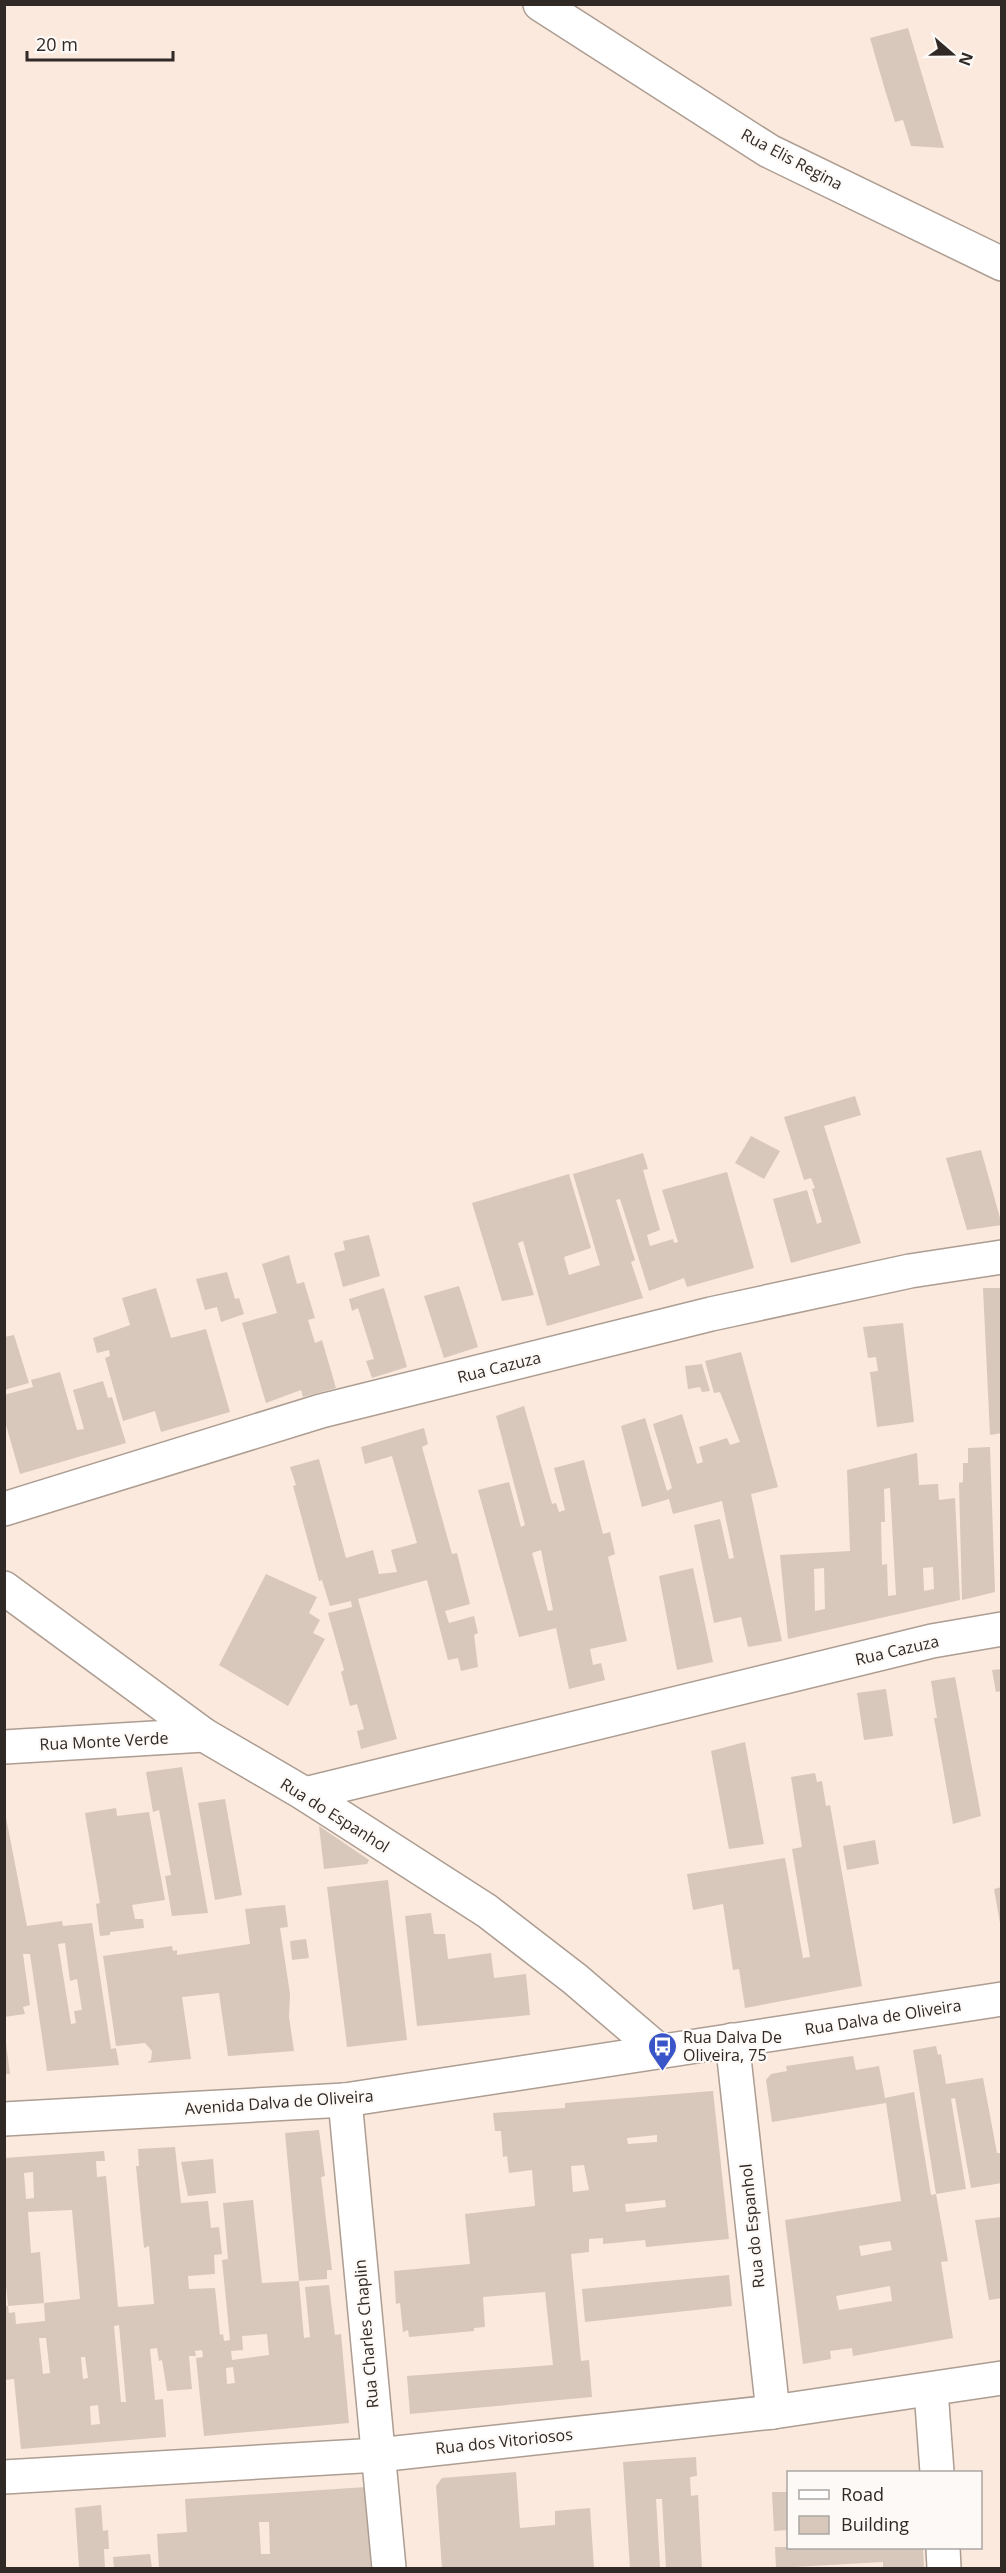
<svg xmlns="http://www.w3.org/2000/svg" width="1006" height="2573" font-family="'Open Sans',sans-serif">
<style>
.building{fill:#d8c7bb;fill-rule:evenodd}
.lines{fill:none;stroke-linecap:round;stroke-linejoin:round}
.street-casing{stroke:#ad9d92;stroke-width:36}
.street{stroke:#fff;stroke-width:33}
.labels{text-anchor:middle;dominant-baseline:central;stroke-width:4.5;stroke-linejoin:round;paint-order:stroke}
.street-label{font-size:16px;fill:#302925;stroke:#fdf9f7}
.poi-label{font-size:16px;fill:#302925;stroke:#fdf9f7;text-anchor:start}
</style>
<rect width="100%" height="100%" fill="#fae9dc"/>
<g class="building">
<path d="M908 28 944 148 911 146 903 120 895 122 885 90 870 38Z"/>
<path d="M855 1096 861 1115 824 1126 861 1243 791 1263 773 1199 807 1190 817 1224 822 1222 812 1189 815 1188 811 1178 804 1180 784 1117Z"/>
<path d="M751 1136 780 1151 764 1179 735 1163Z"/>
<path d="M981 1150 1002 1225 967 1230 946 1158Z"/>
<path d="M643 1153 648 1169 643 1170 660 1230 647 1235 650 1246 673 1239 674 1243 678 1242 662 1190 727 1172 754 1268 687 1287 684 1278 649 1291 620 1199 616 1200 635 1260 631 1262 643 1298 547 1326 523 1241 518 1243 534 1295 502 1301 472 1203 569 1174 591 1248 564 1257 569 1275 600 1265 573 1174Z"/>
<path d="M369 1235 380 1276 343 1287 334 1253 345 1250 343 1241Z"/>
<path d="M289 1255 297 1284 304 1282 315 1318 308 1320 315 1343 322 1340 336 1388 303 1397 301 1390 266 1403 242 1323 277 1313 262 1264Z"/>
<path d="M227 1272 235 1299 239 1298 244 1314 221 1322 217 1307 205 1310 196 1279Z"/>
<path d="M459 1286 478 1347 444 1358 424 1296Z"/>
<path d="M156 1288 171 1338 206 1329 230 1412 161 1432 155 1411 123 1421 105 1358 110 1356 109 1350 97 1353 93 1338 130 1325 122 1298Z"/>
<path d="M384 1288 407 1367 372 1378 366 1361 374 1359 358 1308 352 1311 349 1299Z"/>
<path d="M983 1288H1002V1433L990 1435Z"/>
<path d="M903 1323 914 1422 877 1427 870 1372 878 1371 876 1357 868 1358 863 1327Z"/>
<path d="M14 1335 29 1383 4 1390V1337Z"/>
<path d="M741 1352 778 1487 751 1494 782 1641 748 1647 741 1617 714 1623 694 1525 720 1519 729 1559 734 1558 722 1501 673 1514 669 1499 642 1507 621 1426 645 1418 667 1491 672 1488 653 1424 682 1414 697 1464 703 1462 699 1447 727 1438 730 1445 740 1442 720 1392 714 1393 705 1361Z"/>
<path d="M702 1364 710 1391 702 1392 700 1387 688 1389 685 1366Z"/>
<path d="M60 1372 77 1430 84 1429 73 1390 103 1381 108 1398 112 1397 126 1443 20 1474 4 1418V1395L33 1387 31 1380Z"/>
<path d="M524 1406 552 1504 556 1503 559 1512 565 1510 554 1468 584 1460 603 1534 610 1532 615 1554 608 1557 627 1641 590 1649 593 1665 601 1663 605 1680 569 1689 556 1628 519 1637 478 1490 509 1482 521 1527 525 1525 496 1416ZM541 1550 553 1610 548 1611 532 1553Z"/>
<path d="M424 1428 428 1444 422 1447 452 1554 457 1553 470 1604 445 1611 449 1623 474 1616 478 1633 474 1635 478 1667 461 1671 458 1658 448 1660 427 1580 358 1599 397 1739 361 1749 357 1731 364 1729 357 1704 350 1706 341 1672 344 1670 328 1613 352 1607 351 1601 330 1606 322 1580 319 1581 293 1486 296 1485 290 1467 319 1459 346 1558 373 1550 379 1574 397 1572 391 1550 417 1543 392 1456 365 1464 361 1447Z"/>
<path d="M990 1447 995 1592 962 1600 959 1483 963 1482V1463H968V1448Z"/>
<path d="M917 1453 919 1485 938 1484 939 1500 955 1498 960 1600 788 1639 780 1555 850 1551 847 1470ZM890 1488 896 1595 888 1596 887 1564 882 1565 881 1522H885L884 1489ZM933 1567 934 1589 924 1591 923 1568ZM824 1568 825 1609 815 1611 814 1569Z"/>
<path d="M693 1568 713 1662 677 1670 659 1576Z"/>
<path d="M266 1574 317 1597 309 1613 320 1620 313 1633 325 1639 288 1706 219 1665Z"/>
<path d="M1002 1669V1691L996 1692 992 1670Z"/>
<path d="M955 1677 981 1816 953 1824 934 1718H937L931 1681Z"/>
<path d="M886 1689 893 1736 864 1740 857 1693Z"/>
<path d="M745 1742 764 1844 729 1849 711 1751Z"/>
<path d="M182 1767 208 1913 172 1916 165 1876 171 1875 159 1810 153 1812 146 1772Z"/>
<path d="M815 1773 817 1782 822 1781 826 1806 830 1805 862 1986 745 2008 739 1969 733 1970 723 1904 693 1910 687 1874 785 1858 803 1958 810 1957 792 1849 802 1847 791 1777Z"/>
<path d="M225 1799 242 1895 215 1900 198 1803Z"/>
<path d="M4 1807 27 1926 62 1921 63 1926 92 1923 111 2049 116 2048 119 2065 47 2071 30 1954H23L30 2005 23 2007 25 2014 4 2017ZM65 1943 70 1981 77 1979 82 2010 74 2011 76 2023 71 2024 58 1944Z"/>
<path d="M116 1808 117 1816 149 1812 165 1900 132 1905 135 1919H143L144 1928 110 1932V1935L100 1936 96 1904 100 1903 85 1813Z"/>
<path d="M319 1826 369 1860 367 1864 324 1869Z"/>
<path d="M875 1840 879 1864 847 1870 843 1846Z"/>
<path d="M388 1880 407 2040 347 2047 327 1887Z"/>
<path d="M1002 1887V1923H1000L994 1889Z"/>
<path d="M285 1905 288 1927 280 1928 290 1994 289 2017 294 2051 228 2056 219 1993 182 1997 191 2059 147 2063 151 2060 152 2051 145 2043 116 2046 103 1956 172 1946 173 1951 177 1950V1955L250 1944 245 1909Z"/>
<path d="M431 1913 434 1934H445L448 1959 491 1953 494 1978 526 1974 530 2015 417 2026 405 1916Z"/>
<path d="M306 1939 309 1958 292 1960 290 1941Z"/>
<path d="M4 2043H6L10 2074H4Z"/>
<path d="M936 2046 938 2055 941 2054 946 2084 983 2078 997 2153H1002V2183L971 2188 955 2098 951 2099 966 2189 936 2194 913 2050Z"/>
<path d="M853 2056 856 2070 879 2066 885 2098 914 2092 931 2195 936 2194 948 2261 941 2262 953 2338 853 2356 852 2348 830 2351 831 2359 803 2364 785 2220 901 2201 886 2103 772 2122 766 2080 771 2074 787 2071 786 2066ZM890 2241 892 2250 861 2256 859 2246ZM890 2286 892 2301 839 2310 836 2296Z"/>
<path d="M713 2091 729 2239 646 2247 645 2240 603 2244V2238L589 2239V2252L571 2254 581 2361 589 2360 592 2397 410 2414 407 2376 553 2365 545 2292 483 2297 485 2327 474 2328V2331L409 2337 408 2330 403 2332 400 2303 396 2304 394 2271 470 2264 465 2214 535 2206 532 2170 509 2173 507 2156 503 2157 501 2131H495L493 2113 565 2108V2103ZM657 2135V2142L628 2144 627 2138ZM584 2165 589 2190 573 2192 571 2166ZM665 2200 666 2207 626 2212 625 2204Z"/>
<path d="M319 2130 325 2176 321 2177 332 2270H327V2279L299 2281 285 2133Z"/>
<path d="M175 2147 181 2203 208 2201 211 2228 219 2227 222 2254 214 2255 215 2274 188 2276 189 2289 215 2288 220 2335 223 2334 224 2341 230 2340 222 2260 228 2259 223 2203 253 2200 262 2283 299 2281 304 2338 310 2337 305 2287 329 2285 335 2335 341 2334 349 2423 204 2436 196 2358 203 2357 202 2350 195 2351 196 2356H189L192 2389 167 2391 162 2360 159 2361 157 2348 150 2349 155 2400 163 2399 166 2437 21 2449 14 2379 4 2380V2306H8L4 2264V2158L104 2151 105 2161H96L97 2177 106 2176 118 2307 154 2304 149 2246 144 2248 136 2166H139L138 2149ZM33 2172 34 2198 26 2199 24 2173ZM72 2210 80 2299 44 2303 45 2321 16 2324 15 2312 9 2313 8 2306 44 2303 40 2252 31 2253 28 2212ZM119 2325 126 2402H121L114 2326ZM267 2334 269 2355 232 2360 231 2351 243 2350 242 2336ZM39 2338H46L50 2373 43 2374ZM81 2357H85L88 2378 83 2379ZM233 2367 235 2383 227 2384 226 2368ZM98 2405 100 2424 91 2425 90 2406Z"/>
<path d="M213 2159 216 2193 188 2196 181 2162Z"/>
<path d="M1002 2217V2298L989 2300 975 2220Z"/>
<path d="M729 2275 732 2306 585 2322 582 2289Z"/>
<path d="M696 2457 697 2476 690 2477 691 2496 698 2495 702 2568H666L662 2499H656L660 2568H630L623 2462Z"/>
<path d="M516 2472 520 2528 555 2525V2511L590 2508 594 2568H442L436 2486 442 2478Z"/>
<path d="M366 2487 371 2568H159L157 2534 187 2532 185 2499ZM259 2522H269L270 2554H261Z"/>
<path d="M772 2492H788V2530L774 2531Z"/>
<path d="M101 2505 103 2531 108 2530 109 2549H104L105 2568H79L75 2508Z"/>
<path d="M775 2547 923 2548 924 2568H883V2562L776 2568Z"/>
<path d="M150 2554 152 2568H114L113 2557Z"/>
</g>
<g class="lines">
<defs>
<g id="street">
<path d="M540 4 769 151 1002 264"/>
<path d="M4 1509 321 1411 711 1314 910 1271 1002 1257"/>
<path d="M4 1588 204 1735 305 1794 487 1911 575 1979 658 2050"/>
<path d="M4 1747 204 1735"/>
<path d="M305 1794 932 1641 1002 1629"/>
<path d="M732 2040 773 2412"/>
<path d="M345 2100 389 2568"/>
<path d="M4 2119 345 2100 1002 1999"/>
<path d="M931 2390 937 2472"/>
<path d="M4 2477 378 2455 773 2412 1002 2378"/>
<path d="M943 2548 944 2568"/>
</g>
</defs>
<use href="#street" class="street-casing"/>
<use href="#street" class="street"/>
</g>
<defs>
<symbol id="bus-pin" viewBox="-11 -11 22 30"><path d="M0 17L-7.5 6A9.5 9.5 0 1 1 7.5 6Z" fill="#3955c7" stroke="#fdf9f7"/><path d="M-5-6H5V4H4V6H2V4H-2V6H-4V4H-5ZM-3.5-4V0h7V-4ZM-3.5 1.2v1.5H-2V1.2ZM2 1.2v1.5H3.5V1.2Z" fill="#fff"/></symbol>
</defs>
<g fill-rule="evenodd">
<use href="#bus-pin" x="646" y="2030" width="33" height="45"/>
</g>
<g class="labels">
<g class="street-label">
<text transform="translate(792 159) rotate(28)">Rua Elis Regina</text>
<text transform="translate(499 1367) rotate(-14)">Rua Cazuza</text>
<text transform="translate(897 1650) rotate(-13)">Rua Cazuza</text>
<text transform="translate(104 1741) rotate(-3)">Rua Monte Verde</text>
<text transform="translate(335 1815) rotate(32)">Rua do Espanhol</text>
<text transform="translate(883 2017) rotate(-9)">Rua Dalva de Oliveira</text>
<text transform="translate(279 2102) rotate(-4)">Avenida Dalva de Oliveira</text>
<text transform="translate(752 2226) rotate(-96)">Rua do Espanhol</text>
<text transform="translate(366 2334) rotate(-95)">Rua Charles Chaplin</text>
<text transform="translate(504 2441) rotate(-6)">Rua dos Vitoriosos</text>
</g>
<g class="poi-label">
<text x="683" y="2037">Rua Dalva De<tspan x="683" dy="18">Oliveira, 75</tspan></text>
</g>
</g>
<rect width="1006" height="2573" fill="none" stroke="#302925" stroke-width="12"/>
<rect x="787" y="2471" width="195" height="78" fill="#fdf9f7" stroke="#aba6a3" stroke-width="1.5"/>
<rect x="799" y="2490" width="30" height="9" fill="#ffffff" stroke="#aba6a3" stroke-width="1.5"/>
<text x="841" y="2501" font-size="18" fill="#302925">Road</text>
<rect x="799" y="2516" width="30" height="18" fill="#d8c7bb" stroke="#aba6a3" stroke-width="1.5"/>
<text x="841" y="2531" font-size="18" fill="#302925">Building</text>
<g transform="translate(952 54) rotate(110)" stroke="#fdf9f7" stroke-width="4.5" paint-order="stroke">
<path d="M0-4.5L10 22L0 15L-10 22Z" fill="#302925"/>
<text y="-9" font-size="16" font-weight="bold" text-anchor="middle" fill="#302925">N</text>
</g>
<path d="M27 51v9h146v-9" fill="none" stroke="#302925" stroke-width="3"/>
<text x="36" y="51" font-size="18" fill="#302925" stroke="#fdf9f7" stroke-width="4.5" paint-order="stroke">20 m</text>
</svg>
